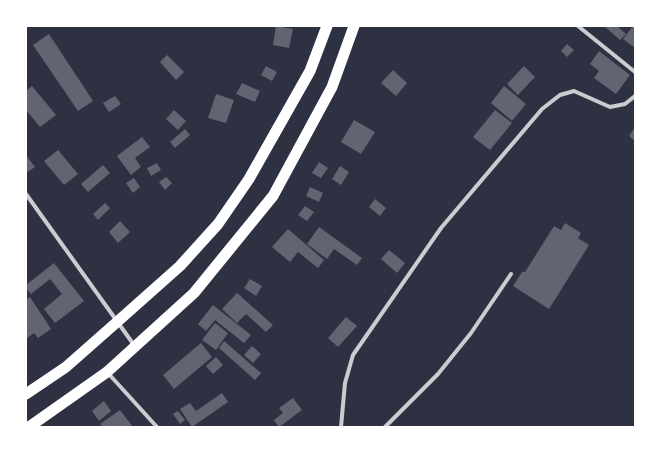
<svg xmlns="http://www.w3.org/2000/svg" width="661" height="453" font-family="Cabin,sans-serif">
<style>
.building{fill:#626471}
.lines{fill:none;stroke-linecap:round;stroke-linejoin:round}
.minor{stroke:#caccd0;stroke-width:4}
.trunk{stroke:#fff;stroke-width:11}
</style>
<rect width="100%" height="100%" fill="#2d3142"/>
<g class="building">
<path d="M276 26 293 29 289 48 273 45Z"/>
<path d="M604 26H617L626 34 620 40Z"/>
<path d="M633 26H635V48L623 39Z"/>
<path d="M49 34 93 101 78 111 33 45Z"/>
<path d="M567 44 574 50 567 57 561 51Z"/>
<path d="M599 51 630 75 616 94 594 78 599 71 590 64Z"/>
<path d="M167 55 184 72 176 80 160 62Z"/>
<path d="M266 66 277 72 272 81 261 75Z"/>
<path d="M524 66 535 77 518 95 507 84Z"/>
<path d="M393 70 407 83 396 96 381 83Z"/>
<path d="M242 83 260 91 255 102 236 94Z"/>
<path d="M32 86 56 115 40 127 26 110V91Z"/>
<path d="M504 86 526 104 512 121 491 103Z"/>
<path d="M216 94 234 100 226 123 208 118Z"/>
<path d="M115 96 121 104 109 112 103 103Z"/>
<path d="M174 110 186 121 178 130 166 119Z"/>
<path d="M495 110 512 123 490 150 473 137Z"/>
<path d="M354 120 375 132 361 154 341 142Z"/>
<path d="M635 127V141L629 136Z"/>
<path d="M185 129 190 135 175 148 170 142Z"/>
<path d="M142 137 150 147 135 158 141 167 131 175 117 156Z"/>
<path d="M58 150 78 174 64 185 44 161Z"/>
<path d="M26 155 35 167 26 173Z"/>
<path d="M319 162 328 168 321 178 312 173Z"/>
<path d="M157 163 161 170 151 176 147 168Z"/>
<path d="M103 165 110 173 88 192 81 184Z"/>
<path d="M340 166 349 172 341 185 332 179Z"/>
<path d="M166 177 172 183 165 190 159 182Z"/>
<path d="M134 178 140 187 133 193 126 183Z"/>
<path d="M310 187 323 193 319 202 306 196Z"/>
<path d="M375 199 386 208 380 216 369 207Z"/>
<path d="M105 203 110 208 98 220 93 214Z"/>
<path d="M305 206 314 212 307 221 298 215Z"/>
<path d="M120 221 130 232 118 243 109 232Z"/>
<path d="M565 223 581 233 578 238 589 245 549 309 513 286 522 272H525L554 226 561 230Z"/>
<path d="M319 227 362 258 357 265 334 249 327 259 307 244Z"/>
<path d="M288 229 324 260 318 268 298 252 290 262 272 247Z"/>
<path d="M389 250 405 263 397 273 381 259Z"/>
<path d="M54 263 84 301 55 323 44 309 62 294 50 279 31 294 26 288V285Z"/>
<path d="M250 279 262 286 256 296 244 288Z"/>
<path d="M237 293 273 325 266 332 246 314 237 323 222 309Z"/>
<path d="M30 297 51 329 38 338 34 333 26 339V300Z"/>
<path d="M213 305 251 335 244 343 215 320 206 331 198 324Z"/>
<path d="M346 317 357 326 338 347 328 338Z"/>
<path d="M215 323 228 333 216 350 202 340Z"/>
<path d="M224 341 261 373 255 380 219 348Z"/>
<path d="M201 343 212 357 174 389 163 375Z"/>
<path d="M252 346 261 354 253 363 244 355Z"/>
<path d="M216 357 223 365 213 374 206 366Z"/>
<path d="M222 393 228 402 192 427 180 409 190 403 196 411Z"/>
<path d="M293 398 302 410 279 427 274 420 283 413 279 408Z"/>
<path d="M104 401 111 411 99 421 92 411Z"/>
<path d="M120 410 133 427H103L100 424Z"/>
<path d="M178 411 185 420 180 424 173 414Z"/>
</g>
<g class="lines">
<g class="minor">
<path d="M578 26 635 72"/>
<path d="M26 194 134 345"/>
<path d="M107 372 157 427"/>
<path d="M341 427 345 383 353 355 441 228 542 109 560 95 574 91 610 107 625 104 635 96"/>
<path d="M385 427 438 374 471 333 511 274"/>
</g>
<g class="trunk">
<path d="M26 394 66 367 117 322 180 266 218 224 249 179 310 71 327 26"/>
<path d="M29 427 107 372 194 293 273 196 332 87 354 26"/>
</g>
</g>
<rect width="661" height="453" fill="none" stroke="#ffffff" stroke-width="54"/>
</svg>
